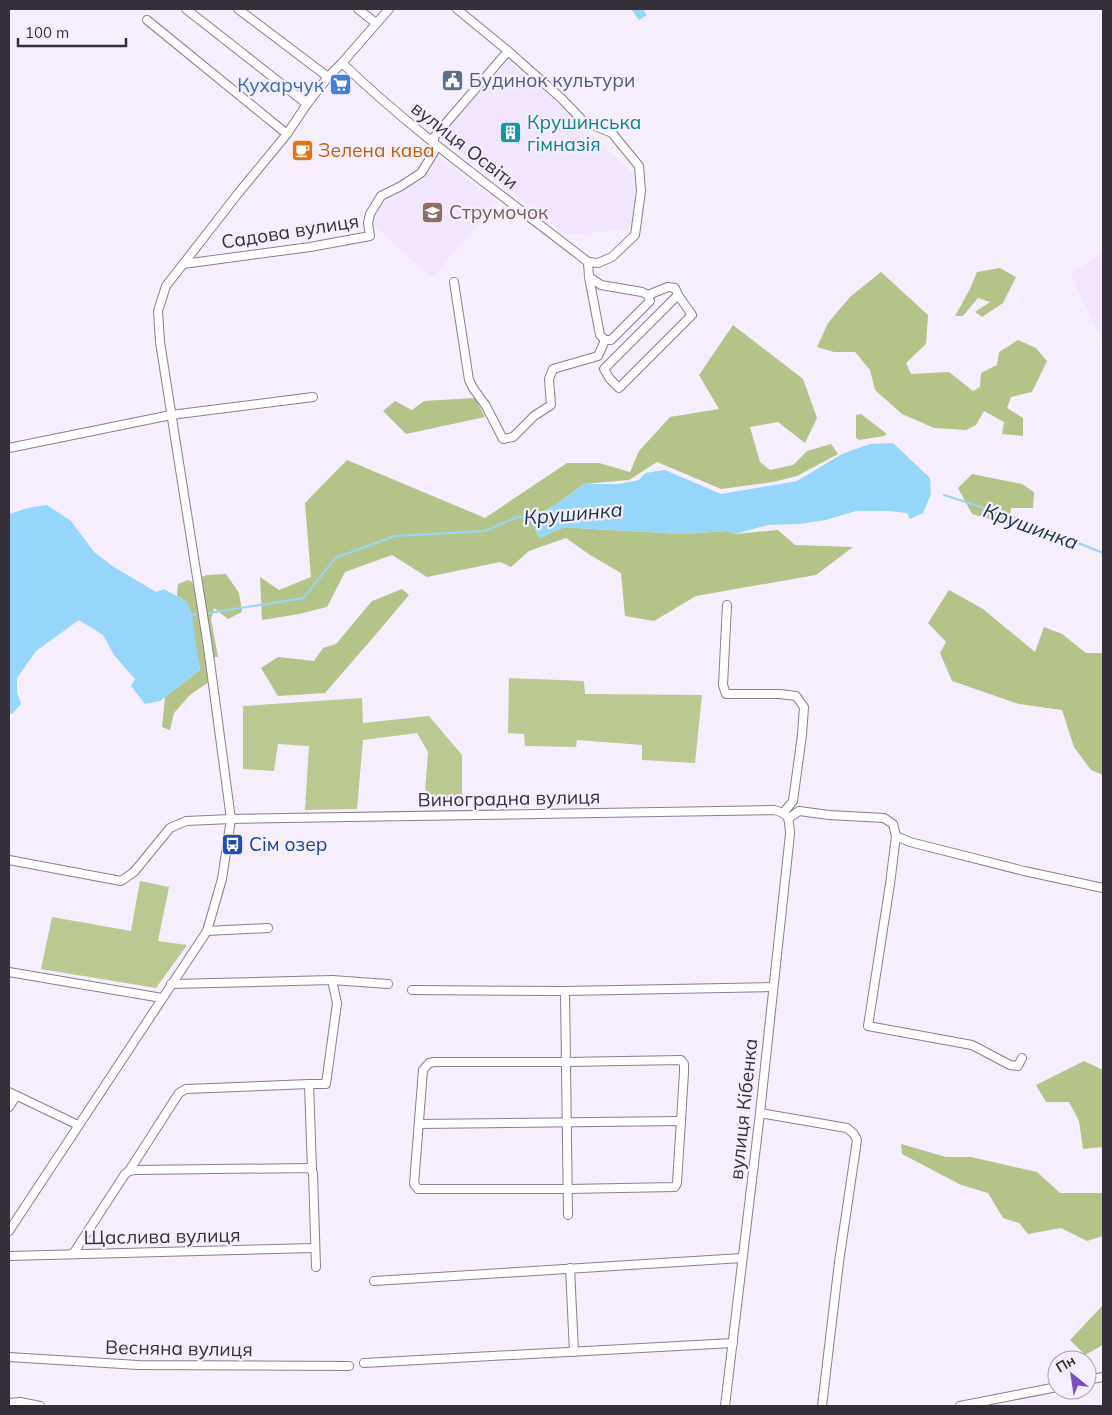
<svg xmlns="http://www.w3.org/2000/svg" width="1112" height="1415" font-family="Mulish,sans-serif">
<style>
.built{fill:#f2e5fe}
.green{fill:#bac891}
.forest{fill:#b4c387}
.water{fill:#96d6fb}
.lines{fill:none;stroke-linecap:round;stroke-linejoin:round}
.stream{stroke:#96d6fb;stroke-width:2}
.minor-casing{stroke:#897d93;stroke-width:10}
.minor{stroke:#fff;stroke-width:8}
.labels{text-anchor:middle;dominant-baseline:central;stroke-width:4.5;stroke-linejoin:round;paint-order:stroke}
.service-label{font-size:19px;fill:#4e5e75;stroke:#f6eefd;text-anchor:start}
.shop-label{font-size:19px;fill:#366cbe;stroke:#f6eefd;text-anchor:end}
.culture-label{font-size:19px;fill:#0d838f;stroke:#f6eefd;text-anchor:start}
.street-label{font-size:19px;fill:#342f38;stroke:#f6eefd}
.food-label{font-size:19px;fill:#c56008;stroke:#f6eefd;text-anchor:start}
.education-label{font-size:19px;fill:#785e54;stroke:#f6eefd;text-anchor:start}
.transit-label{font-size:19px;fill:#164399;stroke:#f6eefd;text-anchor:start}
.water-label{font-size:20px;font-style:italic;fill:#163343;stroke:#f6eefd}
</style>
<rect width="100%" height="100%" fill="#f6eefd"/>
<g class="built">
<path d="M507 59 558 103 635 176 632 222 627 229 566 235 440 136Z"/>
<path d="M437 156 497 202 432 278 374 226 372 221 382 197 402 189 409 187 426 178 424 176Z"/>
<path d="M1103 247V343L1071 275 1098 255Z"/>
</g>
<g class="green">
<path d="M509 678 584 681 585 694 702 695 695 763 642 760V745L577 740 576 747 525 746 524 734 508 733Z"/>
<path d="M362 698 363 723 429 716 462 755V804L424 806 428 752 417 733 363 740 357 809 305 810 309 746 278 744 274 771 243 769V706Z"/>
<path d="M140 881 169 887 158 941 187 945 156 988 41 969 52 917 131 931Z"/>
</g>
<g class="forest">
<path d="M1000 268 1016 277 1003 303 982 317 975 312 990 302 978 298 963 316H955L970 289 977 272Z"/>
<path d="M881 272 928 315 926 344 906 363 911 374 949 372 973 391 980 387 981 373 997 365 999 352 1018 340 1036 348 1047 361 1032 392 1011 397 1007 408 1023 418V436L1002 434 1004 422 984 411 976 425 966 430 934 428 902 414 875 390 870 370 855 352H834L817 347 828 323 850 297Z"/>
<path d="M733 325 803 379 817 418 805 443 778 422 750 427 760 462 770 470 793 465 807 451 831 444 838 454 797 476 773 482 721 489 657 462 629 480 584 484 555 505 529 519 540 538 562 528H576L683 534 727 531 735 534 778 530 795 545 853 547 816 575 696 596 654 621 625 616 621 573 590 555 566 538 529 551 511 567 500 562 427 577 392 555 345 572 327 607 299 614 262 620 260 577 279 590 311 577 305 503 347 460 485 518 567 463H599L630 472 639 451 670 417 719 409 699 375Z"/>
<path d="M475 398 485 417 406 434 383 411 395 401 412 410 424 401Z"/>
<path d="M861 414 887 434 884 436 859 440 856 438V415Z"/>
<path d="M972 474 1022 484 1034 492 1033 508H1011L1009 524 972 514 958 488Z"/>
<path d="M226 574 239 593 242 612 228 619 214 608 211 619 218 657H213L199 578 207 575Z"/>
<path d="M188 580 192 582 197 597 210 681 190 695 174 713 170 730 162 727 165 697 200 670 187 602 177 596 178 584Z"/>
<path d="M402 589 409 595 377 633 325 693 278 696 261 668 278 657 314 661 323 648 336 644 372 601Z"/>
<path d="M949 590 983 609 1035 652 1044 627 1062 634 1086 653H1103V775L1091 770 1074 747 1062 710 1019 704 952 681 940 653 946 642 928 623Z"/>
<path d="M1084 1061 1103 1070V1147L1083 1149 1079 1121 1069 1102H1046L1036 1085Z"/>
<path d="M901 1144 946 1157H971L1037 1172 1060 1193H1103V1236L1087 1241 1061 1228 1028 1234 1019 1223 1003 1218 988 1193 961 1185 902 1154Z"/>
<path d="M1103 1305V1345L1085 1355 1070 1340Z"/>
</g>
<g class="water">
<path d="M631 9H643L647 15 639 20Z"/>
<path d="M893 443 930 478 931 494 923 513 910 519 907 513 889 511H856L826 520 800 524 768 525 735 534 727 531 683 534 576 528H562L540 538 529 519 555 505 584 484H618L639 480 645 473 665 470 721 494 797 481 842 454 870 444Z"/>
<path d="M47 505 71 521 94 552 114 567 156 592 164 589 187 602 192 615 200 670 160 701 145 704 131 686 135 679 114 655 103 635 79 620 36 651 17 678V692L21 704 12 714 9 713V514L28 508Z"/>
</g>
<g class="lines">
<g class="stream">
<path d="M944 495 1027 522 1103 553"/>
<path d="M209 613 304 598 335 558 395 536 485 531 517 517 537 516"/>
<path d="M192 615 196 614"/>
</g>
<defs>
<g id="minor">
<path d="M186 9 307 104"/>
<path d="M238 9 328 77"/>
<path d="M358 9 376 23"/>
<path d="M147 20 287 134"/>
<path d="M342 63C418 136 505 197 588 262L598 263 612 257 635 235 641 191 639 166 612 133 583 121 562 99 508 51 457 9"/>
<path d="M588 262 589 277 600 335 605 340H611L650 301 648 295 642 292 601 285 589 277"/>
<path d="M183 264 310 247 370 236 368 223 370 214 381 196 401 186 421 173 434 152V137L508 51"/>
<path d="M454 282 469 380 473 388 486 406 503 439 513 437 534 416 551 405 549 379 553 369 598 356 605 340"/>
<path d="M648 295 668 287 675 288 678 295 604 369 610 379 619 388 692 315 678 295"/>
<path d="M9 448 171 415 313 397"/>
<path d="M727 605 723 685 726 694H780L796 696 804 707 802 735 793 801 784 812"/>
<path d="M789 818 799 811 829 815 884 818 893 824 896 836 910 842 1024 871 1103 888"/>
<path d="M896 836 890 884 868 1026 972 1045 1010 1065 1018 1066 1022 1058"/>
<path d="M9 860 121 881 134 872 170 828 186 821 231 819 774 810C790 814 789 818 790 834L760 1113 725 1406"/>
<path d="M207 931 268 928"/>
<path d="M9 972 162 998"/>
<path d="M171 984 332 980 388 984"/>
<path d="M412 990 565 991 773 987"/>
<path d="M565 991 568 1215"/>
<path d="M681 1060 684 1064V1073L677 1183 675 1187 568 1189H418L414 1184 423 1070 429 1063 434 1062H566Z"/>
<path d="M309 1084H326L337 1003 332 980"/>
<path d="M9 1092 78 1125"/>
<path d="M9 1107 16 1096"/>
<path d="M760 1113 847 1128 854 1134 857 1140 839 1262 822 1406"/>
<path d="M419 1124 681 1121"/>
<path d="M129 1171 179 1093 186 1089 309 1084 312 1170"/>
<path d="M9 1231 207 931 222 879 231 819 208 647 160 342 158 311 166 286 240 191 287 134 307 104 328 77 342 63 389 9"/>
<path d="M73 1254 125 1174 129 1171 135 1170 310 1168 313 1173 316 1267"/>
<path d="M9 1256 315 1248"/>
<path d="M570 1268 574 1352"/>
<path d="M374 1281 742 1258"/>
<path d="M9 1357 138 1365 349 1366"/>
<path d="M364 1363 733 1343"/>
<path d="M1087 1380 1103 1377"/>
<path d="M9 1403 20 1402 40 1406"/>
<path d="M960 1406 1057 1387"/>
</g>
</defs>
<use href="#minor" class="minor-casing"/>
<use href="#minor" class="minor"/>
</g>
<defs>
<symbol id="civic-square" viewBox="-11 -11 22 22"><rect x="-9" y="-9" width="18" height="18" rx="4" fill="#5c6f8a" stroke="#f6eefd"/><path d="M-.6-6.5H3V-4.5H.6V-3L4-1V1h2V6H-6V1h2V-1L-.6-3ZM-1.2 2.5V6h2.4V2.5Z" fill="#fff"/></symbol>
<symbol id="supermarket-square" viewBox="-11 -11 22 22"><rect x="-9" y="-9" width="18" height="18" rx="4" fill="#3f7fe0" stroke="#f6eefd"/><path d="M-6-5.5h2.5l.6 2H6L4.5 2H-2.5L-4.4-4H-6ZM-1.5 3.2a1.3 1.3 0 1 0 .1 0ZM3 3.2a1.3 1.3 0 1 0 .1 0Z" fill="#fff"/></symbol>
<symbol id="building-square" viewBox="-11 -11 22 22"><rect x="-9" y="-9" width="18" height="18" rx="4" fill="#0f9aa8" stroke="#f6eefd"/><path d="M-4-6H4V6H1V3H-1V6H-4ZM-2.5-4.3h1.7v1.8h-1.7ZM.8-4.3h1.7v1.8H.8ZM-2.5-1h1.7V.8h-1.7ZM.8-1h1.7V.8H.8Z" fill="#fff"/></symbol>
<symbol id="cafe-square" viewBox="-11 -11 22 22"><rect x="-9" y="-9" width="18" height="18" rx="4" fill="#e8710a" stroke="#f6eefd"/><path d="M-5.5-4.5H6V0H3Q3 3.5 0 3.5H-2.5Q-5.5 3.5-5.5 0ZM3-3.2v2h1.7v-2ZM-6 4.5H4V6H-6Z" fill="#fff"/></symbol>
<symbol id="school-square" viewBox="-11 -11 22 22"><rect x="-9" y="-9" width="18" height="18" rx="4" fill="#8d6e63" stroke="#f6eefd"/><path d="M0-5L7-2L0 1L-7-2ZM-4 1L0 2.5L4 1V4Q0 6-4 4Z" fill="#fff"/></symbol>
<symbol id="bus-square" viewBox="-11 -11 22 22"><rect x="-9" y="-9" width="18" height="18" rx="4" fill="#1a4fb4" stroke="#f6eefd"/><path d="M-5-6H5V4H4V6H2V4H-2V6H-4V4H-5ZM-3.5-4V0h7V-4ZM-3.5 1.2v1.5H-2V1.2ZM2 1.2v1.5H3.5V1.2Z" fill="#fff"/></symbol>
</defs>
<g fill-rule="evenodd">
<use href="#civic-square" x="440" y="68" width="25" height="25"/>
<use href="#supermarket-square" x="328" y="72" width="25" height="25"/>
<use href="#building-square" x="498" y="120" width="25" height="25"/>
<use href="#cafe-square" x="290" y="138" width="25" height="25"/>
<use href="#school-square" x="420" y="200" width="25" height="25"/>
<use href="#bus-square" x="220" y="832" width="25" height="25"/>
</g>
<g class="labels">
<g class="service-label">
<text x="469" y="80">Будинок культури</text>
</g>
<g class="shop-label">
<text x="324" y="85">Кухарчук</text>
</g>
<g class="culture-label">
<text x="527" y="122">Крушинська<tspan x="527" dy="22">гімназія</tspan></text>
</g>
<g class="street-label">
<text transform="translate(465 145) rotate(38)">вулиця Освіти</text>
<text transform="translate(290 231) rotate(-9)">Садова вулиця</text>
<text transform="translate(509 798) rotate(-1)">Виноградна вулиця</text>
<text transform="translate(743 1109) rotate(-84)">вулиця Кібенка</text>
<text transform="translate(162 1236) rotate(-1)">Щаслива вулиця</text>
<text transform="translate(179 1348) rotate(1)">Весняна вулиця</text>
</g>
<g class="food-label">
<text x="318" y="150">Зелена кава</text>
</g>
<g class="education-label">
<text x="449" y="212">Струмочок</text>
</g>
<g class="transit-label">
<text x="249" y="844">Сім озер</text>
</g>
<g class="water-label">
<text transform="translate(573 513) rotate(-5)">Крушинка</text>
<text transform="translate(1031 526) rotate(20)">Крушинка</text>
</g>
</g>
<rect width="1112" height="1415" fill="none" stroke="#342f38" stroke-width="20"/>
<g transform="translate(1072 1375) rotate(330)"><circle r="24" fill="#f6eefd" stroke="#a8a2ae"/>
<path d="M0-4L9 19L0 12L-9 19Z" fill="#7b4ec7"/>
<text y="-8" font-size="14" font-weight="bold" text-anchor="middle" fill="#342f38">Пн</text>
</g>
<path d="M18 38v8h108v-8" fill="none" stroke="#342f38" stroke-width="2.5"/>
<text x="25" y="38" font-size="15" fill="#342f38" stroke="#f6eefd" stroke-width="4" paint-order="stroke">100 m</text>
</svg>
